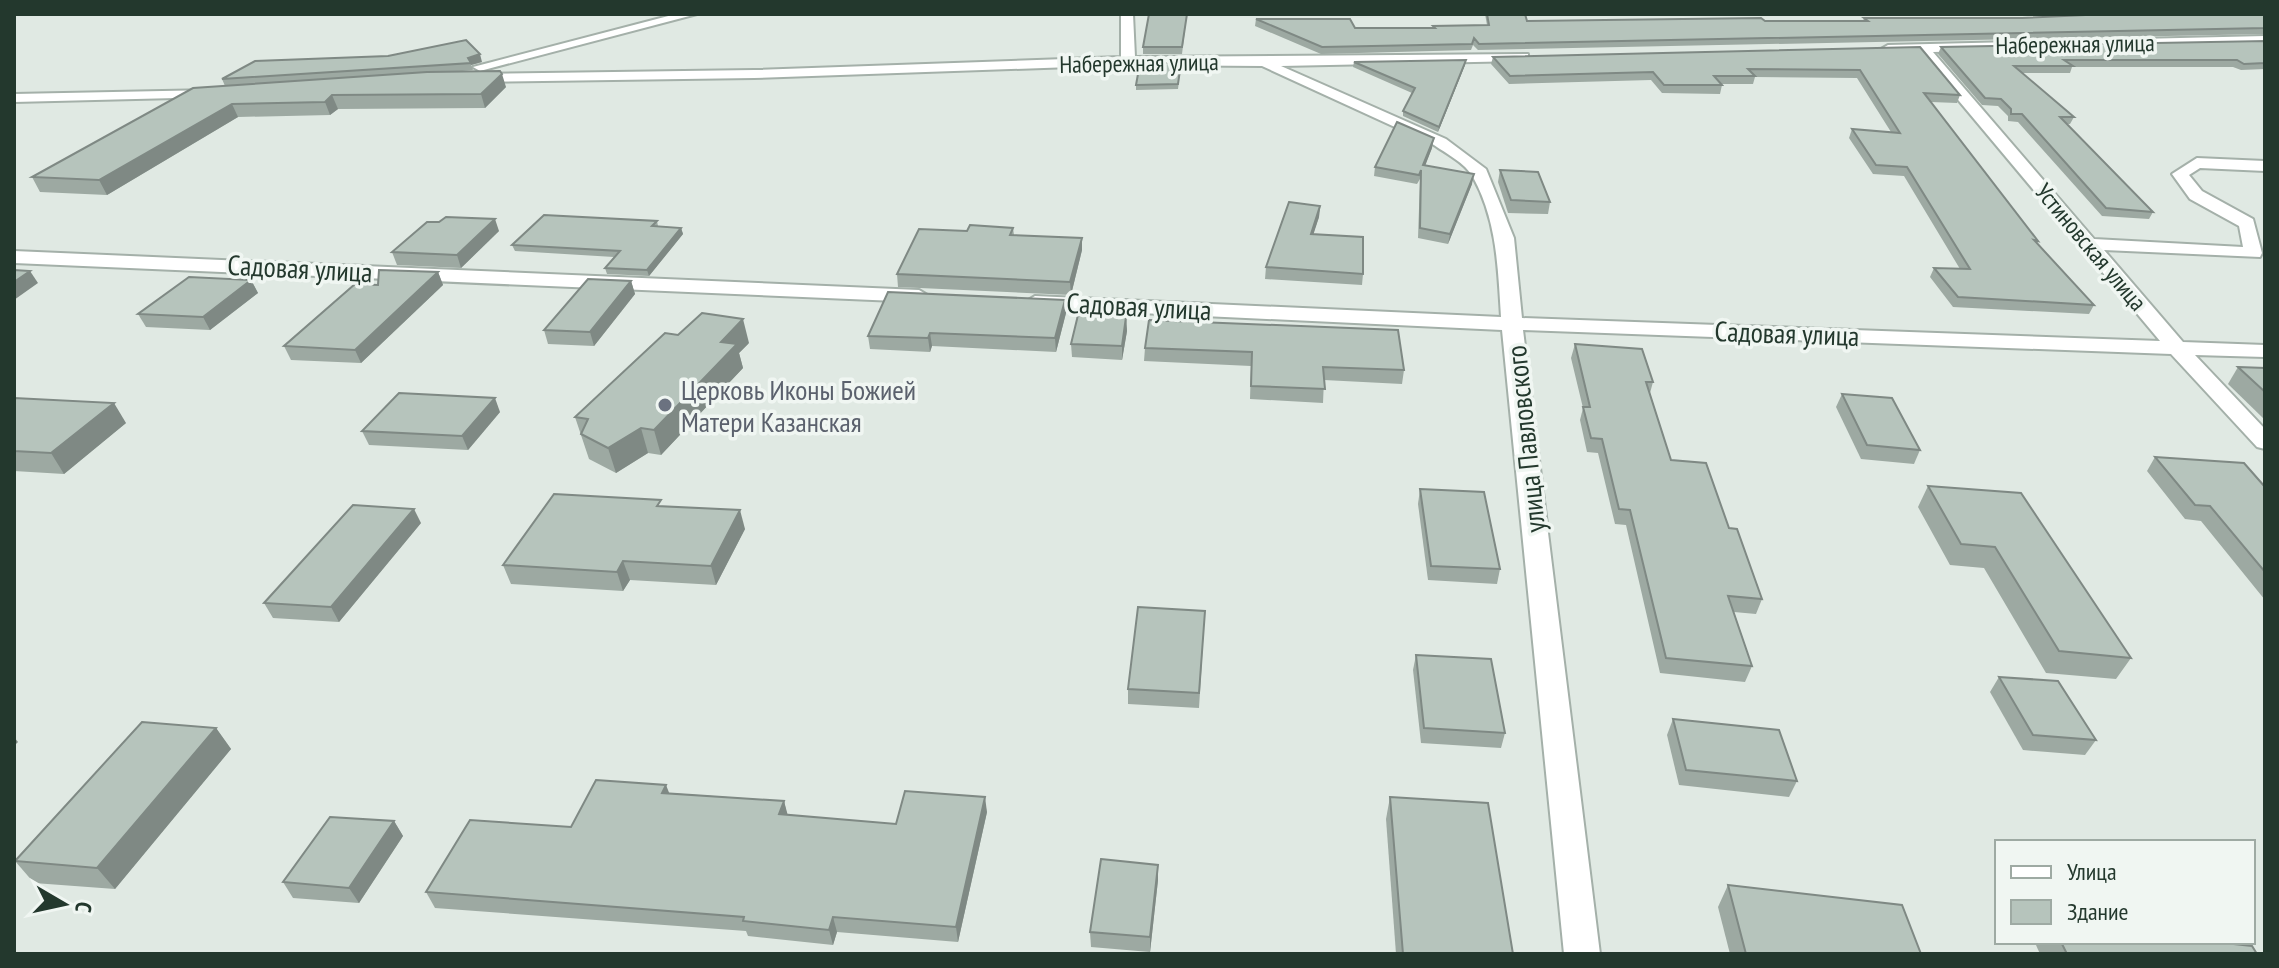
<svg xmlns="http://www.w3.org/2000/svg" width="2279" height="968" font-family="'PT Sans Narrow',sans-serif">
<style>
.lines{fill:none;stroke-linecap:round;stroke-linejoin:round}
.street-casing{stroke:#a4b0a9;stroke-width:4}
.street{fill:#fff;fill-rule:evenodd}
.wall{fill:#9da9a2}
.shaded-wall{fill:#7f8984}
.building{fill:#b6c4bc;stroke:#7f8984;stroke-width:2}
.worship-dot{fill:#6b7280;stroke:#f0f6f2;stroke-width:3}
.labels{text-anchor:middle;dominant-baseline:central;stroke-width:7;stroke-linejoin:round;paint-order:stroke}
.far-street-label{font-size:24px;fill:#23382d;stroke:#f0f6f2}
.street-label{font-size:28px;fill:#23382d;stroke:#f0f6f2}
.worship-label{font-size:28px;fill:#5b616d;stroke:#f0f6f2;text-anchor:start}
</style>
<rect width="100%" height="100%" fill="#e0e9e3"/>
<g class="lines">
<defs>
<g id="street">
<path d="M676 14H697L480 71 473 67Z"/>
<path d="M1121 14H1133L1135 57 1528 54V60L1523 61 1281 66 1446 139 1486 169 1514 238 1522 318 2160 341 1918 52 1888 53 1881 49 1888 45 2265 36V44L1933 52 2094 239 2243 247 2239 226 2190 199 2172 174 2197 158 2265 161V171L2200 168 2189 175 2202 191 2253 219 2262 253 2260 257 2104 250 2183 342 2265 345V357L2195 355 2265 429V449L2257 447 2171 354 1523 330 1600 954H1564L1502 330 1035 308 1025 302 1035 296 1501 317C1498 269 1497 220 1473 177 1465 163 1447 154 1434 145L1262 66 1128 65 754 78 472 82 465 78 472 74 754 70 1121 57Z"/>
<path d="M212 90 217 91V97L14 102V94Z"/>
<path d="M14 251 919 290 929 296 919 302 14 263Z"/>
</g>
</defs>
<use href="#street" class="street-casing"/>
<use href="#street" class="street"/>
</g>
<g class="wall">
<path d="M1187 14 1182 54H1143V47Z"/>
<path d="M1485 14H1525L1527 21H1863L1864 18H2022L2265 14V34L1478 50 1473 45 1471 50 1321 54 1255 26 1256 19 1355 28H1433V26L1487 25Z"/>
<path d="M2265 41V69L2241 70 2233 67H2072L2070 73H2022L2074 117 2070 124H2067L2153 212 2149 219 2102 216 2018 122 2008 121V116L1998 106 1982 105 1938 54 1941 47Z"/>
<path d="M1920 47 1960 95 1957 103 1931 102 2038 241 2037 244 2094 305 2089 314 1953 307 1930 277 1934 268 1960 269 1904 176 1873 174 1849 138 1852 129 1891 132 1857 78 1755 77 1753 84H1721L1722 85 1720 94 1662 93 1651 80 1509 84 1491 64 1493 57Z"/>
<path d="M1466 60 1465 65 1438 132 1403 116V111L1412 93 1353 67 1354 62Z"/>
<path d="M482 62 471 65 473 70 452 72 506 87 485 108 338 109 330 115 238 117 107 195 40 192 32 177 225 86 222 79Z"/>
<path d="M1181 63 1178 89 1136 90V85Z"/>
<path d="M1432 148 1425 165 1472 184 1448 244 1418 238 1420 179 1417 184 1374 176 1375 167Z"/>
<path d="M1500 170 1550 202 1548 214 1508 213 1498 182Z"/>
<path d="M1320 206 1319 217 1313 234 1363 274 1362 285 1265 279 1266 267Z"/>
<path d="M657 221 658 226 681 228 683 234 649 276 607 274 605 268 614 257 515 251 512 245Z"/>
<path d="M1013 228 1014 235 1082 238V250L1071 295 898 287 897 274 967 231Z"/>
<path d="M499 231 461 268 397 265 392 252Z"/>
<path d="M438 272 443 285 361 363 291 360 284 346 378 285Z"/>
<path d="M251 280 258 293 210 330 146 327 138 314Z"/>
<path d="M631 281 635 294 594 346 548 344 544 330Z"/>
<path d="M1065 300 1066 313 1056 352 932 346 930 352 870 349 868 336Z"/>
<path d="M1126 317 1127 331 1122 360 1072 357 1071 344Z"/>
<path d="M1149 320 1404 370 1402 384 1324 380 1323 403 1250 399 1251 366 1144 361 1145 348Z"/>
<path d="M749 343 739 353 743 368 661 455 648 453 616 473 589 459 575 417Z"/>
<path d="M1575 344 1653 382 1650 393 1671 460 1729 528 1762 599 1756 614 1734 612 1752 666 1745 682 1660 673 1626 525 1615 524 1598 453 1587 452 1580 420 1583 408 1571 358Z"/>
<path d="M2238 367 2265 368V420L2228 384Z"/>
<path d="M1842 394 1920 450 1914 464 1861 459 1836 407Z"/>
<path d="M14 398 126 423 64 474 14 471Z"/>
<path d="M500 412 468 450 369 445 362 431Z"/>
<path d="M2155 457 2265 487V600L2201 521 2185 519 2147 471Z"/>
<path d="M1928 486 2131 658 2116 679 2046 673 1984 568 1950 565 1918 507Z"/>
<path d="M1420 489 1500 569 1497 584 1428 580 1418 504Z"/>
<path d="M663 506 745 529 716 585 630 580 623 591 511 584 503 565Z"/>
<path d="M421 523 339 622 273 618 264 603Z"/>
<path d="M1205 611 1199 708 1128 704V689Z"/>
<path d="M1416 655 1505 733 1501 748 1421 743 1413 670Z"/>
<path d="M1999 677 2096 740 2085 755 2023 750 1990 692Z"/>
<path d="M1673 719 1797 781 1789 797 1679 785 1667 735Z"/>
<path d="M216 728 231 749 115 889 34 883 15 861Z"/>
<path d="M669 793 784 801 787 815 896 824 987 812 958 942 837 932 833 945 748 936 746 931 435 908 426 892 571 827Z"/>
<path d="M1390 797 1513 954H1396L1386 819Z"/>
<path d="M394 821 403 836 359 903 293 898 283 882Z"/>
<path d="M1158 865V880L1150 952 1091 947 1090 932Z"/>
<path d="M1728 885 1921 954H1730L1718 907Z"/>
<path d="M2038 942H2215L2257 954H2040L2036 945Z"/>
</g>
<g class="shaded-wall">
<path d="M480 54 482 62 471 65 468 58Z"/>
<path d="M1466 60 1465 65 1438 132 1439 127Z"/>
<path d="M502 74 506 87 485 108 481 94Z"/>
<path d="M332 95 338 109 330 115 325 102Z"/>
<path d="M232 104 238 117 107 195 99 180Z"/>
<path d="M1434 138 1432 148 1422 174 1423 165Z"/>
<path d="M1474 174 1472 184 1448 244 1450 234Z"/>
<path d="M1320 206 1319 217 1310 245 1311 234Z"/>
<path d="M495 219 499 231 461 268 457 255Z"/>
<path d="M681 228 683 234 649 276 647 270Z"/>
<path d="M1082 238V250L1071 295 1070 282Z"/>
<path d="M30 271 38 283 14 300V282Z"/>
<path d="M438 272 443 285 361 363 355 350Z"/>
<path d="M251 280 258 293 210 330 203 317Z"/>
<path d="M631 281 635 294 594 346 590 332Z"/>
<path d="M1065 300 1066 313 1056 352 1055 338Z"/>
<path d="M1126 317 1127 331 1122 360V346Z"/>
<path d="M743 319 749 343 739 353 743 368 661 455 654 430 721 342Z"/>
<path d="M930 333 932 346 930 352 928 338Z"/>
<path d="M495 398 500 412 468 450 462 436Z"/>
<path d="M114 403 126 423 64 474 51 453Z"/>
<path d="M641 428 648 453 616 473 608 448Z"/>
<path d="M414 509 421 523 339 622 331 607Z"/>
<path d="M740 510 745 529 716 585 711 566Z"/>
<path d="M623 561 630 580 623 591 617 572Z"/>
<path d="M216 728 231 749 115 889 97 868Z"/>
<path d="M14 737 18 742 14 746Z"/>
<path d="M666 785 672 800 662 793Z"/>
<path d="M985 797 987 812 958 942 956 927Z"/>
<path d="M784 801 788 816 779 814Z"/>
<path d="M394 821 403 836 359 903 349 888Z"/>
<path d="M1158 865V880L1150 952V937Z"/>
<path d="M833 917 837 932 833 945 829 930Z"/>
</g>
<g class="building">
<path d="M1149 14H1187L1182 47H1143Z"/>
<path d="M1487 14H1525L1527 21 1761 18 1765 21H1868L1864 18H2022L2107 14H2265V28L1479 44 1474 38 1472 44 1322 47 1256 19H1350L1355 28H1435L1433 26 1489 25Z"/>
<path d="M466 40 480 54 468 58 471 63 222 79 255 61 388 56Z"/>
<path d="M2265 41V63L2244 64 2237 60H2064L2073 66H2014L2074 117H2060L2153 212 2106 208 2022 114H2011V109L2001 99 1985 98 1941 47Z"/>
<path d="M1920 47 1960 95 1924 93 2038 241 2034 240 2094 305 1958 297 1934 268 1970 269 1907 167 1876 165 1852 129 1900 133 1860 70 1748 69 1755 76H1714L1722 85H1664L1653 72 1510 76 1493 57Z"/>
<path d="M1466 60 1439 127 1403 111 1415 88 1354 62Z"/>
<path d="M1140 63H1181L1178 84 1136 85Z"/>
<path d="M500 71 502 74 481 94 332 95 325 102 232 104 99 180 32 177 193 88 427 72Z"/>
<path d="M1397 122 1434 138 1423 165 1474 174 1450 234 1420 228 1421 170 1419 175 1375 167Z"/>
<path d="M1500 170 1538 172 1550 202 1511 200Z"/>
<path d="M1289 202 1320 206 1311 234 1363 237V274L1266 267Z"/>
<path d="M544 215 657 221 652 226 681 228 647 270 605 268 620 251 512 245Z"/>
<path d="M446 217 495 219 457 255 392 252 427 222H439Z"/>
<path d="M970 225 1013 228 1010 235 1082 238 1070 282 897 274 919 229 967 231Z"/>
<path d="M14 270 30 271 14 282Z"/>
<path d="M379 270 438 272 355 350 284 346 355 284 378 285Z"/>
<path d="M189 277 251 280 203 317 138 314Z"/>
<path d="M588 279 631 281 590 332 544 330Z"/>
<path d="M888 292 1065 300 1055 338 930 333 928 338 868 336Z"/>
<path d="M702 313 743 319 721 342 737 344 654 430 641 428 608 448 581 434 588 419 575 417 665 333 678 335Z"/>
<path d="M1078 315 1126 317 1122 346 1071 344Z"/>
<path d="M1149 320 1398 330 1404 370 1323 367 1325 389 1251 386 1252 352 1145 348Z"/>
<path d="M1575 344 1642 349 1653 382H1646L1671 460 1706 463 1729 528 1737 529 1762 599 1728 596 1752 666 1666 658 1630 510 1619 509 1602 439 1591 438 1583 407H1590Z"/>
<path d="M2238 367 2265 368V392Z"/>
<path d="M399 393 495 398 462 436 362 431Z"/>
<path d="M1842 394 1892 398 1920 450 1867 445Z"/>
<path d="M14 398 114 403 51 453 14 451Z"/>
<path d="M2155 457 2244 463 2265 487V572L2210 506 2195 505Z"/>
<path d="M1928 486 2021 493 2131 658 2059 651 1995 547 1961 544Z"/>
<path d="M1420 489 1484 492 1500 569 1431 566Z"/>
<path d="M554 494 661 500 657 506 740 510 711 566 623 561 617 572 503 565Z"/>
<path d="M353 505 414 509 331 607 264 603Z"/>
<path d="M1138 607 1205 611 1199 693 1128 689Z"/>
<path d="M1416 655 1491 659 1505 733 1424 728Z"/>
<path d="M1999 677 2058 681 2096 740 2033 735Z"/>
<path d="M1673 719 1779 730 1797 781 1686 770Z"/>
<path d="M142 722 216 728 97 868 15 861Z"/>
<path d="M596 780 666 785 662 793 784 801 779 814 896 824 905 791 985 797 956 927 833 917 829 930 743 921 744 917 426 892 470 820 571 827Z"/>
<path d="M1390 797 1488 803 1513 954H1403Z"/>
<path d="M330 817 394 821 349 888 283 882Z"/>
<path d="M1101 859 1158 865 1150 937 1090 932Z"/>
<path d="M1728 885 1902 905 1921 954H1746Z"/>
<path d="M2061 942H2215L2252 946 2257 954H2067Z"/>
</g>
<circle class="worship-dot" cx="665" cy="405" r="8"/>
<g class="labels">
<g class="far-street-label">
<text transform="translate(2075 44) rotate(-1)">Набережная улица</text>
<text transform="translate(1139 63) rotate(-1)">Набережная улица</text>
<text transform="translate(2091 247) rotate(50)">Устиновская улица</text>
</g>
<g class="street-label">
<text transform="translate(300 268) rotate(3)">Садовая улица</text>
<text transform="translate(1139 306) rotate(3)">Садовая улица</text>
<text transform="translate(1787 333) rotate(2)">Садовая улица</text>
<text transform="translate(1525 439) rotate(-96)">улица Павловского</text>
</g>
<g class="worship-label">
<text x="681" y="389">Церковь Иконы Божией<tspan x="681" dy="32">Матери Казанская</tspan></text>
</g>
</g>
<rect width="2279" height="968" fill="none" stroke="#23382d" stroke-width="32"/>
<rect x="1995" y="840" width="260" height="104" fill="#f0f6f2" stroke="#9eaaa3" stroke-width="2"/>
<rect x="2011" y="866" width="40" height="12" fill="#ffffff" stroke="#9eaaa3" stroke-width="2"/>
<text x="2067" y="880" font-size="24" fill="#23382d">Улица</text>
<rect x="2011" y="900" width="40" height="24" fill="#b6c4bc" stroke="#9eaaa3" stroke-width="2"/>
<text x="2067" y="920" font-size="24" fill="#23382d">Здание</text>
<g transform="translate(64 904) rotate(99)" stroke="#f0f6f2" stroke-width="6" paint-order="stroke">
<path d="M0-6L14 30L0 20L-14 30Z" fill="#23382d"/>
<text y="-12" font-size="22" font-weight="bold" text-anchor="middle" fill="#23382d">С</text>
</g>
</svg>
